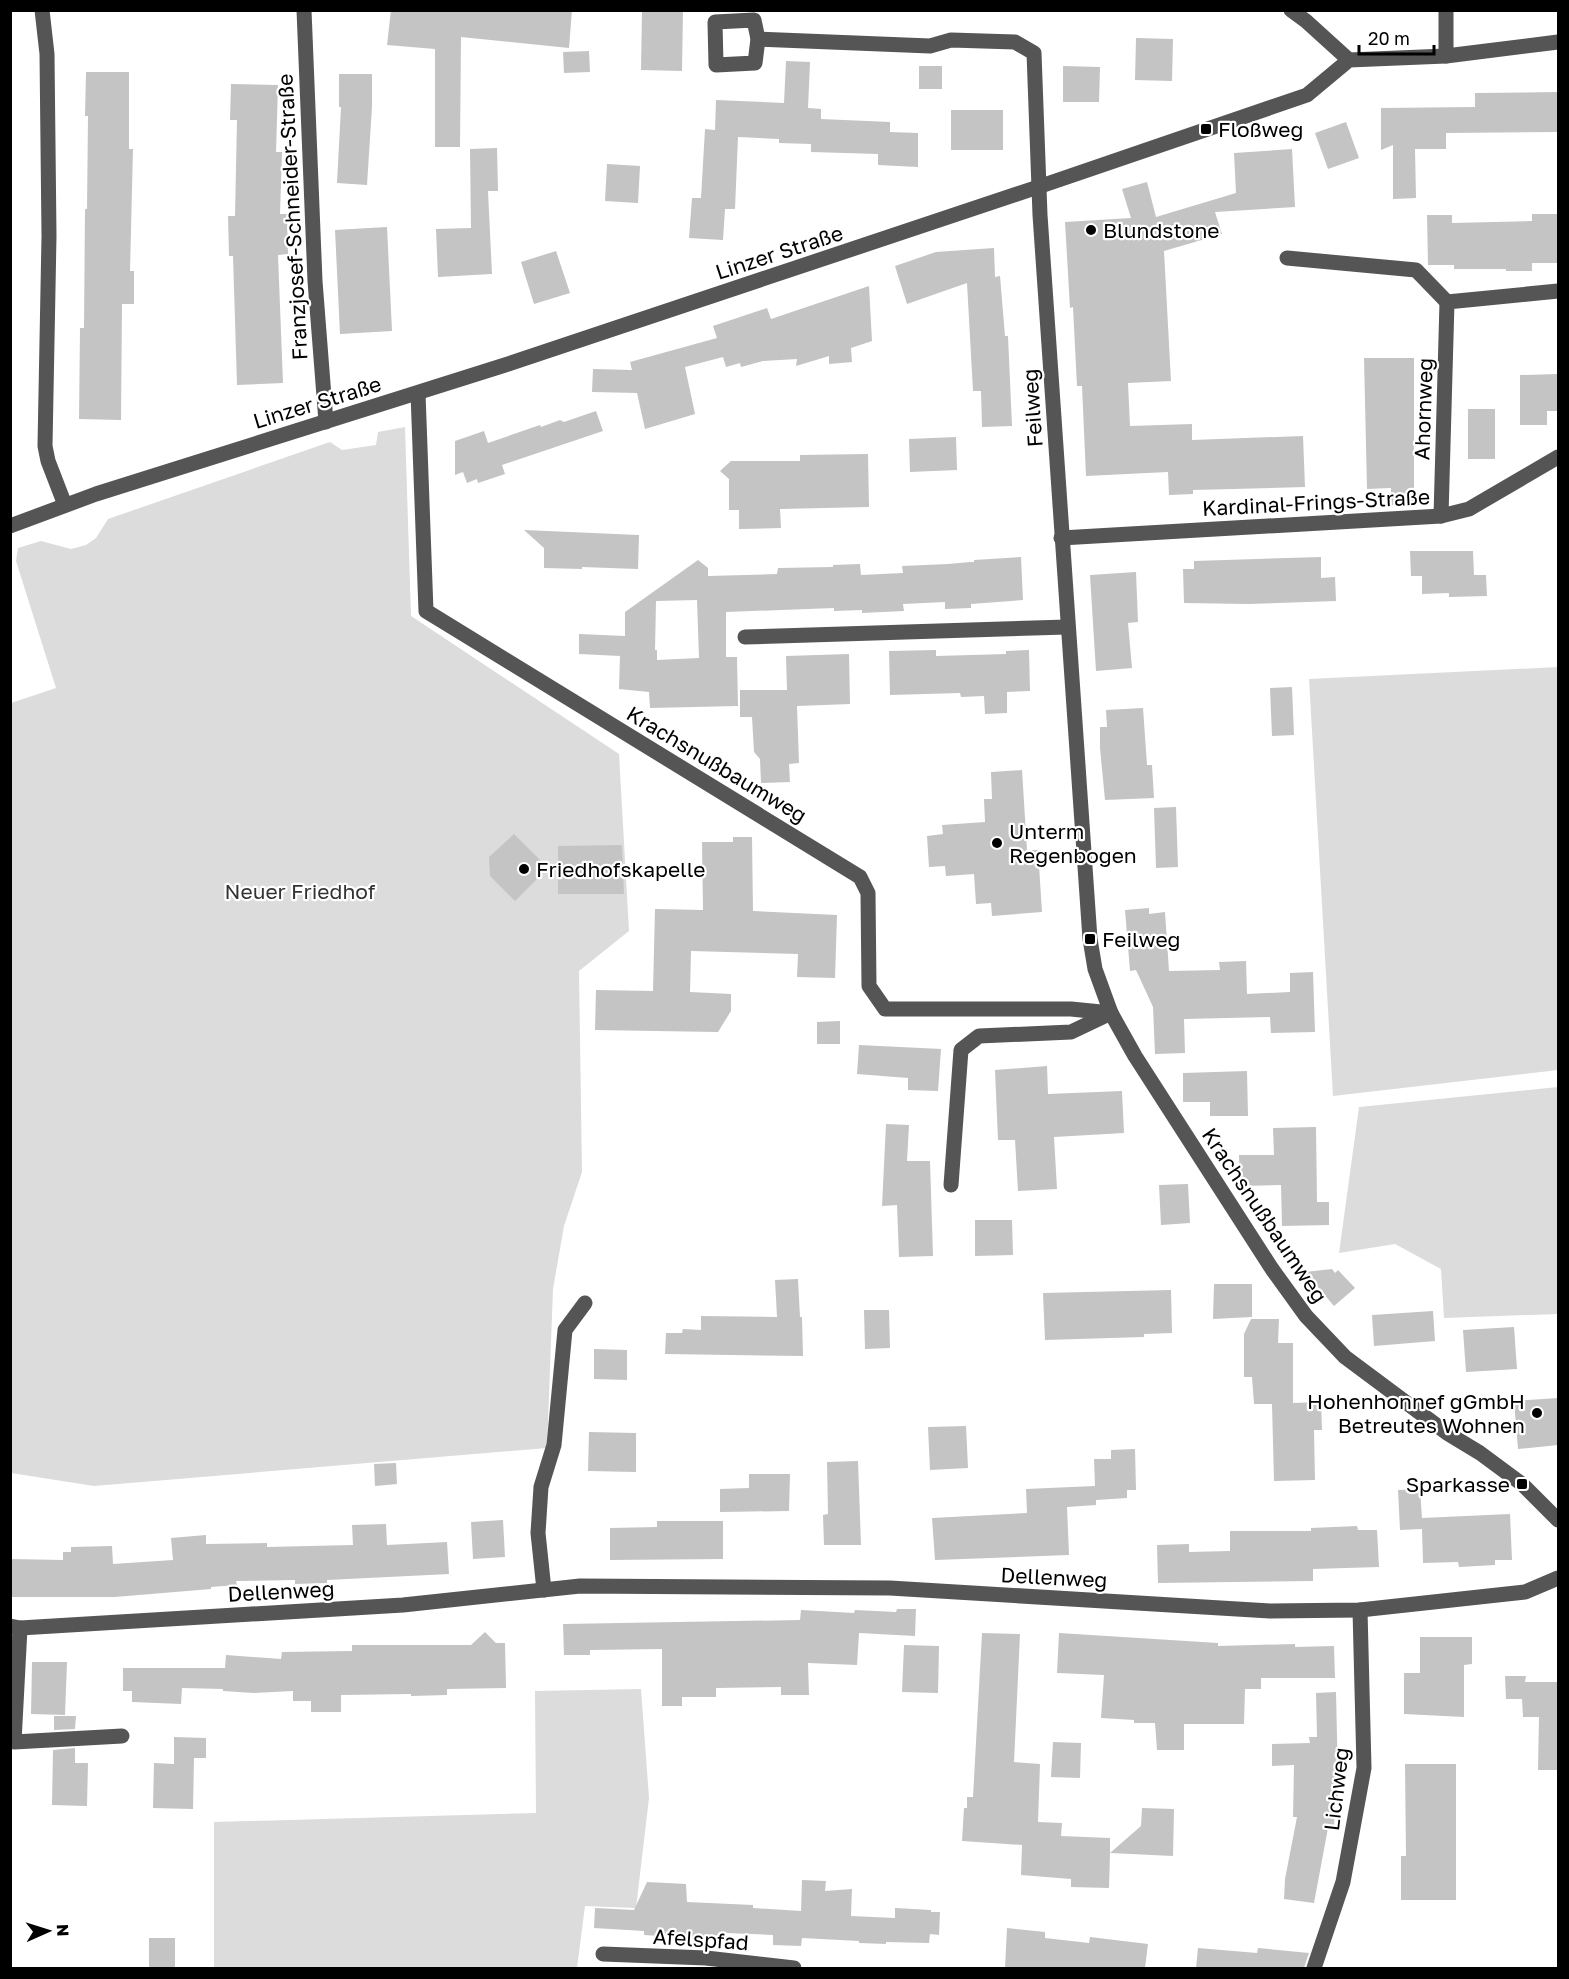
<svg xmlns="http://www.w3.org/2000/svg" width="1569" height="1979" font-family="'Golos Text',sans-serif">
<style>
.green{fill:#dcdcdc}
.building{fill:#c4c4c4;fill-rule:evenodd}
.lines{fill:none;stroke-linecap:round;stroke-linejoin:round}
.minor{stroke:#555;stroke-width:15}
.poi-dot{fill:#000;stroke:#fff;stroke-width:2}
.labels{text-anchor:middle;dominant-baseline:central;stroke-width:4.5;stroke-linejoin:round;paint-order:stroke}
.poi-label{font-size:21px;fill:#000;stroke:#fff;text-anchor:start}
.street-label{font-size:21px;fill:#000;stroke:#fff}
.park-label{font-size:21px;fill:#333;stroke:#fff}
</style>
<rect width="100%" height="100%" fill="#fff"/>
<g class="green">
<path d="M405 427 411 616 619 754 629 931 579 971 582 1172 564 1226 553 1289 547 1448 94 1486 11 1473V703L56 688 16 561 18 548 41 541 71 549 86 545 96 538 108 519 330 442 342 450 376 445 378 432Z"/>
<path d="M1558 667V1070L1333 1096 1309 679Z"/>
<path d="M1558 1087V1314L1444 1318 1441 1269 1395 1244 1339 1253 1359 1107Z"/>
<path d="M641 1689 649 1798 636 1908 585 1906 577 1968H580H214V1822L536 1813 535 1691Z"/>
</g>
<g class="building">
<path d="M391 10H572L569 48 461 37 460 147H435V49L387 45Z"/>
<path d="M642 10H683L682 71 641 70Z"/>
<path d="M1136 38 1173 39 1172 81 1135 80Z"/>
<path d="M589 51 590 72 564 73 563 52Z"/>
<path d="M786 61 810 62 808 108 821 109V119L890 122V132L918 133V167L878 165V154L811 152V144L779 143V139L738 137 735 209H725L723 240 689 238 692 198H701L705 129 715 130 716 100 784 103Z"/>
<rect x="919" y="66" width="23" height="23"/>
<path d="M1063 66 1100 67 1099 102H1063Z"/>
<path d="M86 72H129V149H133L130 271H134V304H122L121 420 79 419 80 328H84L85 209H87L88 116H85Z"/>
<path d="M339 74H372V107L367 185 337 183 341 107H339Z"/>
<path d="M231 84 278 85 276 152H282L280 214H287L288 254 278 255 283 383 237 385 233 256H229L228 216H235L237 120H230Z"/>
<path d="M1558 92V132L1446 133V149H1415L1416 198 1393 199V145L1381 150V108L1475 107V93Z"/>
<rect x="951" y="110" width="52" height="40"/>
<path d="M1346 122 1359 158 1328 169 1315 133Z"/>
<path d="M497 148 498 191H488L492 274 438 277 436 229 471 228 470 149Z"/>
<path d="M1292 149 1295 207 1215 212 1222 234 1164 251 1171 381 1128 383 1130 426 1192 424V440L1303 436 1305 487 1193 490V494L1169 495 1168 472 1086 476 1082 386H1077L1073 307 1070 308 1065 222 1131 218 1122 189 1147 182 1156 217 1236 193 1234 153Z"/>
<path d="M607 164 640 166 638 203 605 201Z"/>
<path d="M1532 214H1558V263H1532V271H1506V269H1454V265H1428L1427 215H1452V223L1532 221Z"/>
<path d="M387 227 392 331 340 334 335 230Z"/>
<path d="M994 248 995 277 1000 276 1005 336H1008L1012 426 982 427 981 391H973L967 283 907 304 895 266 936 252Z"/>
<path d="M556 251 570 293 534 304 521 262Z"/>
<path d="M869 286 872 341 851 348 852 362 829 364V356L796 366 797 359 763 361 741 367 740 363 726 367 723 357 685 367 695 414 645 429 637 393 592 392 593 369 632 370 630 362 717 338 713 326 767 308 771 319Z"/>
<path d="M1364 358H1414V505H1391V488L1367 489Z"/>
<path d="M1558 374V411H1547V425H1520V375Z"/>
<rect x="1468" y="409" width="27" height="50"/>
<path d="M596 411 603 431 502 465 505 474 478 483 477 479 467 483 463 472 455 475V441L484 431 488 443 540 425 541 427 560 420 564 422Z"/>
<path d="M956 437 957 470 910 472 909 439Z"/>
<path d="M868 454 869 507 780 509 781 528 739 529V510H729V479L720 471 731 461H800V455Z"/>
<path d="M524 530 639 535 638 569 582 567V569L544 568V548Z"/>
<path d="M1410 551H1473L1474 575H1486L1487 596 1449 597V593L1422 594V576H1411Z"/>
<path d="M1021 557 1023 600 971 604V608L945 609V602L903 604 904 611 862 613V610L834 611V608L726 612V657H737L738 706 650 708 649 692 619 689 620 656 579 654V634L625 636V612L698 560 708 568V576L777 574 778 568 833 567V565L860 564 861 575 903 573 902 566 948 564 970 562H974V560ZM697 600 699 658 657 660V650H655L656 601Z"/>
<path d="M1321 557V578L1335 577 1336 601 1248 604 1184 603 1183 569H1194V561Z"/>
<path d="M1136 572 1138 622 1128 623 1132 668 1096 671 1090 575Z"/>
<path d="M936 650V656L1006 654V651L1029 650 1030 691 1007 692V713L985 714 984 696 961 697 960 693 890 695 889 651Z"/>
<path d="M849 654 850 704 797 706 799 763 789 764 790 782 761 783 760 759 754 752 752 717H740V690H787L786 656Z"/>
<path d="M1292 687 1294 735 1272 736 1270 688Z"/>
<path d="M1143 708 1147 765H1152L1154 798 1105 800 1100 748V727H1107L1106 710Z"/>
<path d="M1022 770 1027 850H1038L1042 912 992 916 991 903 976 904 974 874 946 876 945 866 929 867 927 836 943 834 942 825 985 822 984 799H992L991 772Z"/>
<path d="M1176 807 1178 867 1156 868 1154 808Z"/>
<path d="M514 834 548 868 515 901 490 876 489 857Z"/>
<path d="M733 837H752L753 911 837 915 835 978 797 977 798 954 691 951 690 992 731 994V1011L718 1032 595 1030 596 990 653 991 655 909 703 910 702 842H733Z"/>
<path d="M622 845 624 894H558V846Z"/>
<path d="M1149 908V914L1165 912 1169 971 1220 970 1219 962 1246 961 1247 994 1290 992V973L1313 972 1315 1032 1271 1033 1270 1017 1184 1019 1185 1053 1155 1054 1153 1007 1136 970 1130 971 1125 910Z"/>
<path d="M840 1021V1044H817V1022Z"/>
<path d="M859 1045 941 1049 938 1091 908 1090V1078L857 1074Z"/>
<path d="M1047 1066 1048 1094 1122 1091 1124 1133 1054 1137 1057 1189 1018 1191 1015 1140H998L995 1070Z"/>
<path d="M1247 1071 1248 1116H1210V1102H1183V1073Z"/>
<path d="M886 1124 909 1125 907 1161H930L933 1256 899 1257 897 1205 882 1206Z"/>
<path d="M1316 1127 1317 1202H1329V1225L1282 1226 1281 1185 1240 1186 1239 1155H1274L1273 1128Z"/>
<path d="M1188 1184 1190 1223 1161 1225 1159 1185Z"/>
<path d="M975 1220H1012L1013 1255 975 1256Z"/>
<path d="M1332 1269 1335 1273 1338 1270 1355 1288 1334 1306 1305 1272Z"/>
<path d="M798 1279 800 1317H802L803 1356 665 1354 666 1333H682L683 1329 701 1330V1316L777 1317 775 1280Z"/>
<path d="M1214 1284H1252V1317L1213 1319Z"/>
<path d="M1171 1290 1172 1333 1144 1334V1337L1045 1340 1043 1293Z"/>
<path d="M864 1310H889L890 1348 865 1349Z"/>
<path d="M1433 1311 1435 1341 1374 1346 1372 1315Z"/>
<path d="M1251 1319H1279L1278 1343H1293V1403L1321 1402 1322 1430H1314L1315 1480 1274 1481 1272 1404H1254L1252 1377H1244V1334Z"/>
<path d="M1514 1327 1517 1369 1466 1372 1463 1330Z"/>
<path d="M594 1349 627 1350V1380L594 1379Z"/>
<path d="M1558 1398V1445L1518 1449 1514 1401Z"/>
<path d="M966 1426 968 1468 930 1470 928 1427Z"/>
<path d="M589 1432 636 1433V1472L588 1471Z"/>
<path d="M1135 1449 1136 1490H1127V1498L1096 1500V1505L1067 1507 1069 1555 935 1560 932 1518 1027 1513 1026 1489 1095 1486 1094 1459H1111V1450Z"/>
<path d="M858 1461 861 1545H824L823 1515 828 1514 827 1462Z"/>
<path d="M396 1463 397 1484 375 1486 374 1464Z"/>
<path d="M749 1474H790L789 1511 720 1512V1489L749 1488Z"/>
<path d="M1420 1489 1422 1518 1510 1514 1512 1560H1495V1565L1459 1567 1458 1562 1423 1563 1422 1529 1400 1530 1398 1490Z"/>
<path d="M503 1520 505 1557 473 1559 471 1522Z"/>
<path d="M657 1521H723V1559L610 1560V1528L657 1527Z"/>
<path d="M386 1524 387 1545 447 1542 449 1574 327 1580V1583L295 1584V1580L236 1581 237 1585 211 1587V1589L115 1597H10V1559L63 1560V1552H71V1547L112 1546 113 1564 173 1560 171 1538 206 1535V1544L267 1543V1547L353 1545 352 1525Z"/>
<path d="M1357 1526 1358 1530H1377L1379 1567 1313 1569V1581L1158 1583 1157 1545 1189 1544V1552L1230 1551V1531H1311V1528Z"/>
<path d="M897 1609H916L915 1636 859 1633 857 1665 808 1663 809 1695H781V1687L716 1688V1697H682V1706H662V1649L590 1650V1655H564L563 1624 800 1620 801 1610 854 1613 855 1610 896 1612Z"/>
<path d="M485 1632 496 1643H505L506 1688 447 1689V1695L411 1696V1694L341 1695V1712H311V1701H293V1691L254 1693 223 1691V1689L182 1688 181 1704 132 1702V1691H123V1668H225L226 1655 281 1659 282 1652 352 1651V1645H471Z"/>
<path d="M982 1633 1020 1634 1014 1762 1040 1764 1038 1822 1062 1823 1061 1836 1110 1838V1853L1141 1826 1142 1808 1174 1809 1173 1856 1110 1853 1109 1888 1071 1887V1879L1021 1875 1022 1845 962 1841 964 1808H967V1797H973Z"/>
<path d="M1059 1633 1218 1643V1646L1295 1644V1647L1334 1646 1335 1678H1261V1689H1245L1244 1724H1184V1750H1157L1155 1723H1134V1720L1101 1718 1104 1675 1057 1673Z"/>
<path d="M1420 1637H1472V1664L1464 1665V1717L1404 1714V1673H1420Z"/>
<path d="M904 1645 939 1646 938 1693 902 1692Z"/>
<path d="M32 1662H67L65 1715 31 1714Z"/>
<path d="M1505 1676H1526L1525 1682H1558V1770H1538L1539 1717H1523L1522 1699H1506Z"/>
<path d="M1336 1692 1338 1781V1803L1335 1802 1334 1829 1328 1828 1314 1903 1284 1899 1285 1879 1297 1817H1293L1294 1765 1272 1766V1744L1310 1743 1309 1737H1317L1316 1693Z"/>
<path d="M54 1716H76L75 1729 54 1730Z"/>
<path d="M174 1737 206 1738V1758H194L193 1809 153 1808 154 1763 174 1764Z"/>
<path d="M1053 1742 1081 1743 1080 1778 1051 1777Z"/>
<path d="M75 1748V1763H88L87 1806 52 1805 53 1750Z"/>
<path d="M1405 1764H1456V1900H1401V1856H1406Z"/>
<path d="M802 1880 826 1881 825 1891 852 1889 851 1916 895 1918V1908L931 1910V1912H940L939 1935 930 1934 929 1943 886 1942V1944L859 1943V1941L802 1938 801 1946 773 1945V1935L726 1933V1940L644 1935V1931L594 1928 595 1908 634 1910 647 1882 686 1884 687 1902 753 1905V1908L801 1911Z"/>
<path d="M1007 1928 1045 1932V1938L1089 1943 1090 1937 1148 1944 1145 1968H1005Z"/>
<rect x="149" y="1938" width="26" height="30"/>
<path d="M1198 1948 1257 1953 1258 1948 1309 1953 1304 1968H1196Z"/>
</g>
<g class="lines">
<g class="minor">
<path d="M42 10 47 54 49 236 45 446 48 461 65 505"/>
<path d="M304 10 315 281 326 422"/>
<path d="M1291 10 1306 21 1349 60"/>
<path d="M754 20 758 39 755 63 716 65 715 22Z"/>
<path d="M758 39 930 46 951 40 1015 42 1034 53 1040 215 1090 939 1095 969 1111 1013 1135 1056 1272 1269 1306 1316 1345 1357 1447 1433 1480 1453 1522 1484 1558 1520"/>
<path d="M1446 56V10"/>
<path d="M1287 258 1416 270 1447 302"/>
<path d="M418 393 426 611 860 877 868 893 869 986 885 1009H1071L1111 1013"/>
<path d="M1441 516 1447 302 1558 291"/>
<path d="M10 526 96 494 505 365 1038 187 1307 95 1349 60 1446 56 1558 42"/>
<path d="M1061 538 1441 516 1469 509 1558 457"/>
<path d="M745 637 1067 627"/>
<path d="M951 1185 961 1050 979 1036 1071 1032 1111 1013"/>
<path d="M544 1590 538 1533 541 1487 554 1445 565 1330 585 1303"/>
<path d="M10 1626 20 1628 403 1605 580 1586 890 1588 1270 1611 1360 1610 1525 1592 1558 1578"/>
<path d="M20 1628 14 1742 122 1736"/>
<path d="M603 1954 706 1958 794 1968"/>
<path d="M1314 1968 1343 1882 1364 1768 1360 1610"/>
</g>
</g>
<g class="poi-dot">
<rect x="1200" y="123" width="12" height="12" rx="3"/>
<circle cx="1091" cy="230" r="6"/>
<circle cx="997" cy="843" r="6"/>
<circle cx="524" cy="869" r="6"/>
<rect x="1084" y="933" width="12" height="12" rx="3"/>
<circle cx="1537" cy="1413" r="6"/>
<rect x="1516" y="1478" width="12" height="12" rx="3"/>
</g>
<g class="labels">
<g class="poi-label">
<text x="1218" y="129">Floßweg</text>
<text x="1103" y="230">Blundstone</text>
<text x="1009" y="831">Unterm<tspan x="1009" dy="24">Regenbogen</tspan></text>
<text x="536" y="869">Friedhofskapelle</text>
<text x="1102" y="939">Feilweg</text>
<text x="1525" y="1401" text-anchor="end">Hohenhonnef gGmbH<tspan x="1525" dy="24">Betreutes Wohnen</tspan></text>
<text x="1510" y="1484" text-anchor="end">Sparkasse</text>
</g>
<g class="street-label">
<text transform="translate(292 217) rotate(-93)">Franzjosef-Schneider-Straße</text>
<text transform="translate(779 252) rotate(-18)">Linzer Straße</text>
<text transform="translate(317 402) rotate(-17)">Linzer Straße</text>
<text transform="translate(1032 408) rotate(-94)">Feilweg</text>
<text transform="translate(1423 409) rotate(-88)">Ahornweg</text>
<text transform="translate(1316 502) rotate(-3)">Kardinal-Frings-Straße</text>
<text transform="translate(717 764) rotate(31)">Krachsnußbaumweg</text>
<text transform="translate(1265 1215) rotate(56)">Krachsnußbaumweg</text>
<text transform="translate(1054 1577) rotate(3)">Dellenweg</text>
<text transform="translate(281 1591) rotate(-3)">Dellenweg</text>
<text transform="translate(1336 1789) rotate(-83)">Lichweg</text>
<text transform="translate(701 1939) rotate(4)">Afelspfad</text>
</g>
<g class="park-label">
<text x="300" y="891">Neuer Friedhof</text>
</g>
</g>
<rect width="1569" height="1979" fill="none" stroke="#000000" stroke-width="24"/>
<g transform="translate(48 1931) rotate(87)" stroke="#ffffff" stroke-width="4.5" paint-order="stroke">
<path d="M0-4.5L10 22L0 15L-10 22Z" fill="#000000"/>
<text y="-9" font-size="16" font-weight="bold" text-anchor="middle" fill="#000000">N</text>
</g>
<path d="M1359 45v9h75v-9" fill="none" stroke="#000000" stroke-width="3"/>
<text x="1368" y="45" font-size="18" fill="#000000" stroke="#ffffff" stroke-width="4.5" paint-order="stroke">20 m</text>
</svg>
